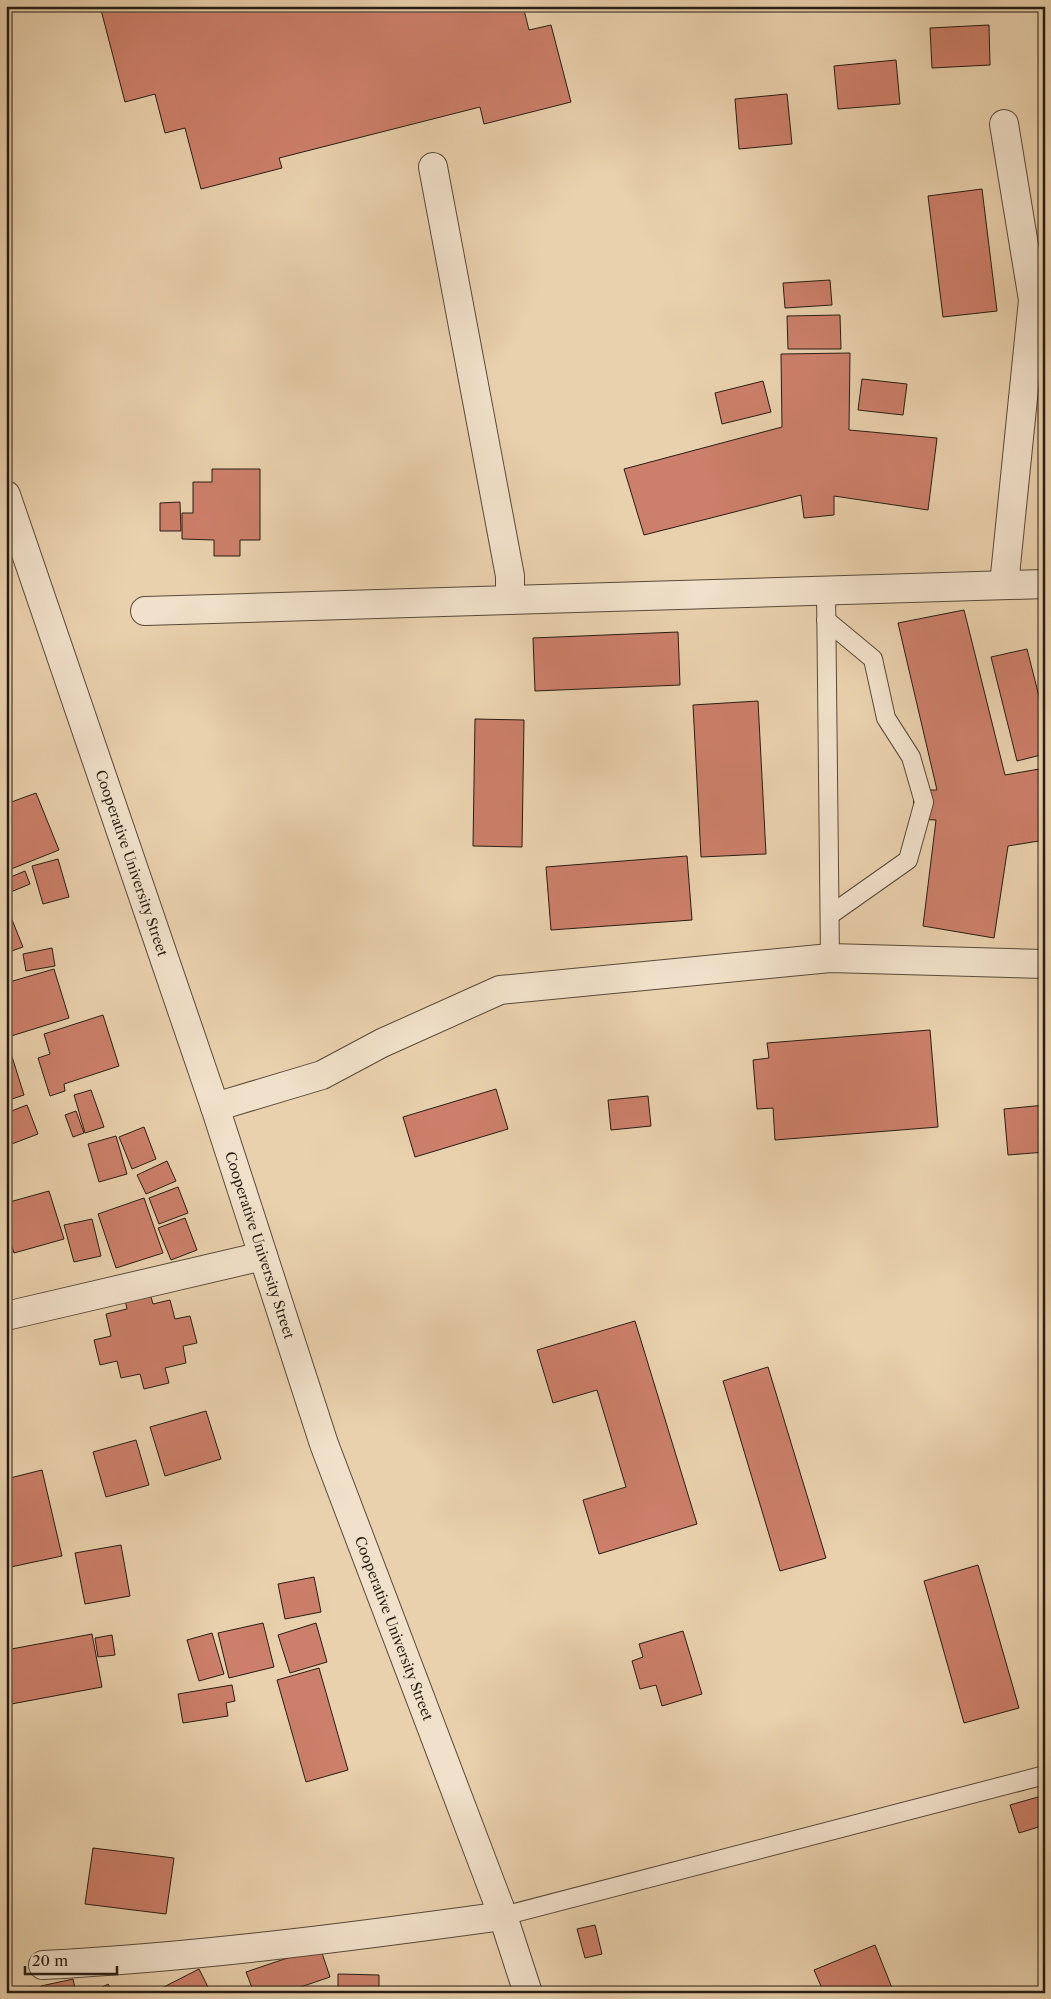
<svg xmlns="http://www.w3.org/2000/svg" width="1051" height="1999" font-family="'Libre Caslon Text',serif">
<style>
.building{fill:#cc7f6a;stroke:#271d12}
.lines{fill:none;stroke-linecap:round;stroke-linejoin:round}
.service-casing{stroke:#584a39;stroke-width:20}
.minor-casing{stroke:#584a39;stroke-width:30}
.tertiary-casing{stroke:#584a39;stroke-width:30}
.service{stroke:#f1e1ca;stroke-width:18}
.minor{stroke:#f1e1ca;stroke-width:28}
.tertiary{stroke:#f1e1ca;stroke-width:28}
.labels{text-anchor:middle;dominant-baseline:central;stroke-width:5;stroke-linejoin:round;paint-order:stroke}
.street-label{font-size:14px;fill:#271d12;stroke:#f1e1ca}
</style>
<rect width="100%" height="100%" fill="#e9d1ad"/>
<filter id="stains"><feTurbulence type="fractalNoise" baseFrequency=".004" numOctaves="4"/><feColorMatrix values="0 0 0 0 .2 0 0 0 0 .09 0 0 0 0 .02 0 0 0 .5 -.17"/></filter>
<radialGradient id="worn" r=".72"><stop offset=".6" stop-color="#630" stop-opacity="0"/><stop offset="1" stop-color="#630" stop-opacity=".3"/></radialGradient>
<g class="building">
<path d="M100 6H523L529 30 551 25 571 102 484 124 480 107 279 158 282 168 201 189 185 128 165 133 155 94 125 102Z"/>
<path d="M989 25 990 65 932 68 930 28Z"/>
<path d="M896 60 900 104 838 109 834 66Z"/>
<path d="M787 94 792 144 739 149 735 99Z"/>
<path d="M982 189 997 311 943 317 928 196Z"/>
<path d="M830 280 832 305 785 308 783 283Z"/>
<path d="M840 315 841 349H788L787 316Z"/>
<path d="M850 353 849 430 937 438 928 510 834 496V515L804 518 801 495 644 535 624 469 782 427 781 354Z"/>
<path d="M862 379 907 384 903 415 858 410Z"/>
<path d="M763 381 771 412 722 424 715 393Z"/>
<path d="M212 469H260V540H240V556H214V540L182 539V513H193V482H212Z"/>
<path d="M180 502 181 531H160V503Z"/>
<path d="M964 610 1005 775 1045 768V840L1008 846 994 938 923 926 936 820 913 819 914 790H937L898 623Z"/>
<path d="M678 632 680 685 535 691 533 638Z"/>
<path d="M1027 649 1045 720V754L1017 761 991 657Z"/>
<path d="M758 701 766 854 701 857 693 705Z"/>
<path d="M475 719 524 720 522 847 473 846Z"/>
<path d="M36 793 59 850 6 871V804Z"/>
<path d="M687 856 692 920 551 930 546 867Z"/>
<path d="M58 859 69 897 43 904 32 866Z"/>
<path d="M25 871 30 884 6 894V879Z"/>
<path d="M6 905 23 947 6 953Z"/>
<path d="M52 948 55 966 26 971 23 954Z"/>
<path d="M54 969 69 1018 8 1037 6 1030V983Z"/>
<path d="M103 1015 119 1066 64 1084 65 1091 50 1096 38 1058 50 1054 44 1034Z"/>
<path d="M930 1030 938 1127 775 1140 773 1108 757 1109 753 1060 769 1058 767 1043Z"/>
<path d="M9 1047 24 1095 6 1101V1048Z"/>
<path d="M496 1089 508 1129 415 1157 403 1117Z"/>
<path d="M91 1090 104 1127 85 1133 74 1095Z"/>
<path d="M648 1096 651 1126 611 1130 608 1100Z"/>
<path d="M27 1105 38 1134 9 1145 6 1137V1113Z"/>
<path d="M1045 1105V1152L1008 1155 1004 1109Z"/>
<path d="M76 1111 84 1133 73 1137 65 1115Z"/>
<path d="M144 1127 156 1159 132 1169 119 1137Z"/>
<path d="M116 1136 127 1174 99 1182 88 1144Z"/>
<path d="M167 1161 176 1181 146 1194 137 1175Z"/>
<path d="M178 1187 188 1213 159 1224 149 1198Z"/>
<path d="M49 1191 64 1239 14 1253 6 1228V1203Z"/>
<path d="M144 1198 163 1253 116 1268 98 1214Z"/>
<path d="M185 1218 197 1250 171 1260 158 1228Z"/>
<path d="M92 1219 101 1256 74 1262 64 1225Z"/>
<path d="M149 1290 153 1304 170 1300 175 1319 190 1316 197 1343 183 1346 186 1363 165 1368 169 1383 144 1389 140 1374 121 1378 117 1361 100 1365 94 1340 111 1336 106 1314 127 1309 124 1295Z"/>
<path d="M635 1321 697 1524 599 1554 583 1500 626 1487 597 1390 553 1403 537 1350Z"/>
<path d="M768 1367 826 1558 780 1571 723 1381Z"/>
<path d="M206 1411 221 1459 165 1476 150 1427Z"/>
<path d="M136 1440 149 1485 106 1497 93 1452Z"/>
<path d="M42 1470 62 1556 6 1568V1479Z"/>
<path d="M121 1545 130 1596 85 1604 75 1553Z"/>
<path d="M978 1565 1019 1708 964 1723 924 1581Z"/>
<path d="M314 1577 321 1612 285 1619 278 1584Z"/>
<path d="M263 1623 274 1667 229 1678 218 1633Z"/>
<path d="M316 1623 327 1662 290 1673 278 1635Z"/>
<path d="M683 1631 702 1694 662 1706 656 1685 640 1689 632 1661 643 1657 639 1644Z"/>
<path d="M212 1633 224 1674 199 1681 187 1640Z"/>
<path d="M92 1634 102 1687 6 1705V1650Z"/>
<path d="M112 1635 115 1655 98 1657 95 1638Z"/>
<path d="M319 1668 348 1770 306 1782 277 1680Z"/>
<path d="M232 1685 235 1701 226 1703 228 1716 183 1723 178 1694Z"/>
<path d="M1045 1795V1825L1019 1833 1010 1805Z"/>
<path d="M93 1848 174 1858 166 1914 85 1904Z"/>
<path d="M595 1925 602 1954 585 1958 577 1929Z"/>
<path d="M875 1945 894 1993H824L814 1970Z"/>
<path d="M320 1947 330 1977 283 1993H254L246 1972Z"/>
<path d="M199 1969 211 1993H157L156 1991Z"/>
<path d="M338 1974 379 1975V1993H338Z"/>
<path d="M73 1979 76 1993H43L41 1986Z"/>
<path d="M108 1984 113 1993H92Z"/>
<path d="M32 1987 33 1993H6V1992Z"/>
</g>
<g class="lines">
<defs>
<g id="service">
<path d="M826 590 830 958"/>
<path d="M826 620 873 659 886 718 911 757 924 802 908 860 830 915"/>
<path d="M503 1916 1045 1775"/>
</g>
<g id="minor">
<path d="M433 167 510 576V600"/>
<path d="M1004 585 1033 300 1004 124"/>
<path d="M145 611 1045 584"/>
<path d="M215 1107 322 1075 382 1043 500 990 830 958 1045 964"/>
<path d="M6 1316 263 1256"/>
<path d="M43 1965C197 1957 350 1937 503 1916"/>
</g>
<g id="tertiary">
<path id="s1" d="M6 495 215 1107 324 1444 503 1916 528 1993"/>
</g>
</defs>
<use href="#service" class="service-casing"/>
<use href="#minor" class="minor-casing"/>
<use href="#tertiary" class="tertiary-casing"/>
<use href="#service" class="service"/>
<use href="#minor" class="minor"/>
<use href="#tertiary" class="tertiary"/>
</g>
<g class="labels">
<g class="street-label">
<text stroke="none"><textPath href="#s1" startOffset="389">Cooperative University Street</textPath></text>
<text stroke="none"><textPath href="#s1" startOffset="792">Cooperative University Street</textPath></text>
<text stroke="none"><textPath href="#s1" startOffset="1198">Cooperative University Street</textPath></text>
</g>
</g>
<rect width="1051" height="1999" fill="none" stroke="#e9d1ad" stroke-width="25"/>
<rect x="8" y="8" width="1036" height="1984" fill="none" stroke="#271d12" stroke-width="2.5"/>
<rect x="12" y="12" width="1026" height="1974" fill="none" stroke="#271d12"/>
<path d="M25 1966v8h92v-8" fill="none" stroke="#271d12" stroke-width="2.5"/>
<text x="32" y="1966" font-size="15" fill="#271d12" stroke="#f1e1ca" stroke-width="4" paint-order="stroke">20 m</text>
<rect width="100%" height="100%" filter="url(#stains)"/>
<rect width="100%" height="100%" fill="url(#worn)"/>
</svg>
